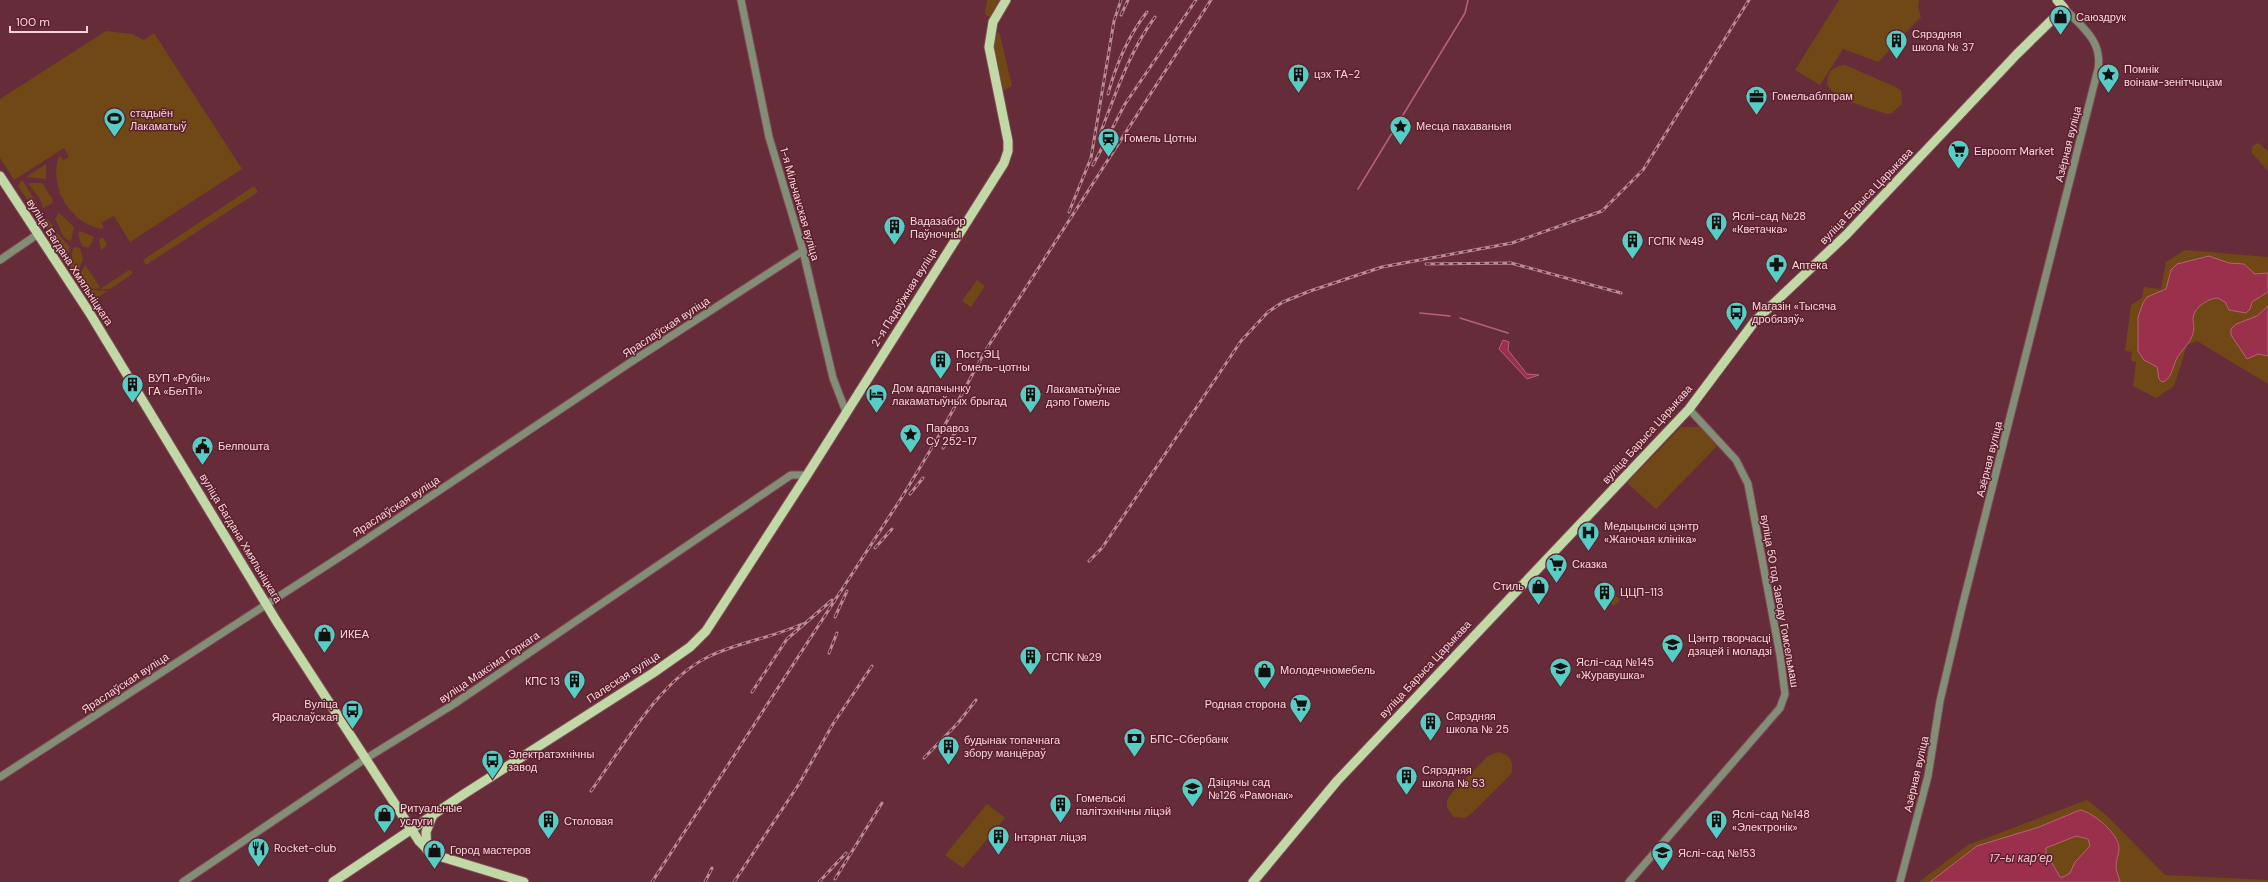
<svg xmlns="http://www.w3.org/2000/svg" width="2268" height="882" font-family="'DM Sans',sans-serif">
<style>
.green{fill:#6f4816}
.water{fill:#9b304c;stroke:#b86277;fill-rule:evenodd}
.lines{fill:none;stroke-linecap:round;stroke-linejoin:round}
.stream{stroke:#b86277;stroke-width:1.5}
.minor-casing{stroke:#824a56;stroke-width:9}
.major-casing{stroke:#824a56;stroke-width:11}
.minor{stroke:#828e76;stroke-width:7}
.major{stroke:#c1d9a6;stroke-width:9}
.rail-casing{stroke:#bb8c95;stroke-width:3}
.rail{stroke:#5b212f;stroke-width:1.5;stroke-dasharray:4.5;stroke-linecap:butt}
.labels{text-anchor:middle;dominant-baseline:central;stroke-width:3;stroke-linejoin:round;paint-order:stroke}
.poi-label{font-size:11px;fill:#fbd5da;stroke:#5b212f;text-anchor:start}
.street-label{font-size:11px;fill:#fbd5da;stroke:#5b212f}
.water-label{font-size:12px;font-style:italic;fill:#fdc1ca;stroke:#5b212f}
</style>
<rect width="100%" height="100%" fill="#672c39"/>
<g class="green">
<path d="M987 0H1000L990 17 985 15Z"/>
<path d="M1839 0H1919L1918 6 1921 17 1878 62 1843 49 1820 85 1795 70Z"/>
<path d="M106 31 132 34 144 40 154 33 242 169 130 242 114 216 101 223 104 227 101 229C69 221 50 189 58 158L61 156 63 160 69 157 64 148 14 180 0 158V99Z"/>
<path d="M999 31 1012 86 1002 91C999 77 988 42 999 31Z"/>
<path d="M1845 65 1896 87 1901 91 1902 104 1892 113 1887 114C1873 109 1830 99 1827 83 1827 79 1829 75 1830 71L1839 66Z"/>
<path d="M2258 143 2268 151V171L2252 153V146Z"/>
<path d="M46 164V179L26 177Z"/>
<path d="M21 181H23L41 211 37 214 18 186Z"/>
<path d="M28 183H42L52 198 53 203 43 208 40 199Z"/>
<path d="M254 186 258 192 146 265 143 260Z"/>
<path d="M59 213 74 227 71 241C60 239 61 226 55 219Z"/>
<path d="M47 219 53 226 51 232 45 227V220Z"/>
<path d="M80 231 94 237 89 248 82 246 78 234Z"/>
<path d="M57 233 70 247 67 258 52 238Z"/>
<path d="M101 238 104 239 107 245 101 250 99 240Z"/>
<path d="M75 247 80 248 83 259 79 269 74 271 70 267 73 248Z"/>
<path d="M2185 250 2268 257V384L2197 341 2187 345 2174 386 2156 398 2133 386 2136 362 2131 361 2132 352 2125 351 2131 305 2142 298 2144 287 2161 289 2166 262Z"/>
<path d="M85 265 100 287 97 289 85 288 78 278Z"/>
<path d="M129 270 132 271V274L110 289H100Z"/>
<path d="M977 280 985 286 971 307 962 301Z"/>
<path d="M82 289 107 291 94 300 87 296Z"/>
<path d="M1681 427H1700L1717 446 1656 509 1627 483Z"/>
<path d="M1610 590 1620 600 1614 606 1604 597Z"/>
<path d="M1498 752C1510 754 1515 763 1511 774L1471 814 1465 818 1454 817 1447 808V800L1451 794 1488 756Z"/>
<path d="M2087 800 2107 816 2165 875 2268 880V882H1919L1968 845Z"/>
<path d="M987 804 1005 818 963 868 945 855Z"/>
</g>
<g class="water">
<path d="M2209 256 2229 263 2244 264 2255 274 2268 273V292L2252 302 2250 309 2246 313 2229 310 2225 302 2218 298C2209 298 2194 307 2193 318 2193 323 2195 328 2193 333 2191 343 2181 350 2176 360 2173 366 2171 381 2162 382L2159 379 2157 367 2144 360 2138 351V317L2143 303 2147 297 2166 289 2171 270 2177 264Z"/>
<path d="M2268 306V356L2258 354 2247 359 2231 335V329L2236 324 2257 316Z"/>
<path d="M1503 340 1509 342 1508 350 1527 374 1539 375 1527 379 1499 349Z"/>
<path d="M2080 810C2093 812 2119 834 2119 848 2119 854 2116 860 2116 867 2116 871 2119 877 2120 882H1930L1977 846 2039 827ZM2076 836 2088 839 2090 846 2075 862 2070 873 2063 877H2060L2046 853V848Z"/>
</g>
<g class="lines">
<g class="stream">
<path d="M1358 189 1465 13 1468 0"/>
<path d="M1420 313 1450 316"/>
<path d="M1460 318 1508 333"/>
</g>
<defs>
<g id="minor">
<path d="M741 0 769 137 803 251 833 378 846 412"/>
<path d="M0 260 38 234"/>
<path d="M0 777 349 551 631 362 803 251"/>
<path d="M183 882 362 761 454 704 791 475H807"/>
<path d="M1629 882 1780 708 1785 694 1780 655 1748 484 1736 460 1689 409"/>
<path d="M1900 882 1928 776 1940 701 1962 607 2098 69C2103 41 2082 27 2064 8"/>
</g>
<g id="major">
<path d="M0 176 89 312 277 622 419 841 432 854 524 882"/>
<path d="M427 850 426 832 432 817"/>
<path d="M333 882 464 794 653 673 690 647 706 631 807 475 1004 163 1008 151V141L989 47 993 22 1006 0"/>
<path d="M1253 882 1337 781 1689 409 1755 321 1846 235 2017 54 2064 8 2057 0"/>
</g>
</defs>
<use href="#minor" class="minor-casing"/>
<use href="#major" class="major-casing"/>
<use href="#minor" class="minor"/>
<use href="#major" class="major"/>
<defs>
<g id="rail">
<path d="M1121 15 1128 0"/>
<path d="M1108 94C1116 65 1128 36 1147 12"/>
<path d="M1100 134C1116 93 1129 52 1155 17"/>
<path d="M1093 165 1125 104 1196 0"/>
<path d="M1069 212 1091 158 1114 21 1121 0"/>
<path d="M1426 264 1511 263 1621 293"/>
<path d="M943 448 960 427"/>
<path d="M910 494 923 478"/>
<path d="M875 548 892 529"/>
<path d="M1089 561 1102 548 1241 341 1268 312 1283 302 1310 291 1382 267 1512 243 1602 211 1643 170 1749 0"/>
<path d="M835 617 847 591"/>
<path d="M829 653 837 633"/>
<path d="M752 692 787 639 832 600"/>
<path d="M924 758 958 723 976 700"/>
<path d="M591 791C622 748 660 680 708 657 738 642 772 638 802 624"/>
<path d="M835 879 882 803"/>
<path d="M652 882 902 497 936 441 987 348 1211 0"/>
<path d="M705 882 712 868"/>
<path d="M734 882 799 784 833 724 872 666"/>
<path d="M819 882 846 853"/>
</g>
</defs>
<use href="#rail" class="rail-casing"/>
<use href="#rail" class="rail"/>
</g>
<defs>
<symbol id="shop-pin" viewBox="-11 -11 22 30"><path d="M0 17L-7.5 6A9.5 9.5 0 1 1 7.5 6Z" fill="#55cec5" stroke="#5b212f"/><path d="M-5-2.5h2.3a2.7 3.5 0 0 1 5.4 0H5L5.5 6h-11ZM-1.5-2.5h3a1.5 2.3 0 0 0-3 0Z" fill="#111"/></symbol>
<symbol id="building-pin" viewBox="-11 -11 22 30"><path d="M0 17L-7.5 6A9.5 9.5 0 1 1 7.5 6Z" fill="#55cec5" stroke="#5b212f"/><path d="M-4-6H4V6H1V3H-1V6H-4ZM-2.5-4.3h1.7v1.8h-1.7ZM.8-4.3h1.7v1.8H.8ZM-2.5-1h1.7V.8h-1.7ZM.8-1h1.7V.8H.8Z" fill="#111"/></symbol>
<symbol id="sight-pin" viewBox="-11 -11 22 30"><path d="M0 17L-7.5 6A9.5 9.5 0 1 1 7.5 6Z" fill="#55cec5" stroke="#5b212f"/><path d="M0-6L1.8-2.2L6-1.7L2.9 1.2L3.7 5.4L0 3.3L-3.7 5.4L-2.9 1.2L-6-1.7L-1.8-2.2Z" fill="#111"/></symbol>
<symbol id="office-pin" viewBox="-11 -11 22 30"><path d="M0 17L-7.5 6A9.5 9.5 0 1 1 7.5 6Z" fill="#55cec5" stroke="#5b212f"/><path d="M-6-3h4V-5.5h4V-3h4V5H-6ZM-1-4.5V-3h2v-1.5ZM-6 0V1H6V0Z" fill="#111"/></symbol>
<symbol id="stadium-pin" viewBox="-11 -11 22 30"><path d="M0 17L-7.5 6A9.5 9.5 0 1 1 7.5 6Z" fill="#55cec5" stroke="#5b212f"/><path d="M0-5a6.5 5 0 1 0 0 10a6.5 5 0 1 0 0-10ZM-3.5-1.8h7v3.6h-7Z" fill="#111"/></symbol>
<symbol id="station-pin" viewBox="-11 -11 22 30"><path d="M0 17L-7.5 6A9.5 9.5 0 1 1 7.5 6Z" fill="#55cec5" stroke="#5b212f"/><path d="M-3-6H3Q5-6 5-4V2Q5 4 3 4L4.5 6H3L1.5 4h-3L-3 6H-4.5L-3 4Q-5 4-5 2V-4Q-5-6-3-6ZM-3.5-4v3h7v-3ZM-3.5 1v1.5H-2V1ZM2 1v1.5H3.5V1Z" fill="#111"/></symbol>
<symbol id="supermarket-pin" viewBox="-11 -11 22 30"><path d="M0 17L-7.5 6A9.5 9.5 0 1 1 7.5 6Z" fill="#55cec5" stroke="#5b212f"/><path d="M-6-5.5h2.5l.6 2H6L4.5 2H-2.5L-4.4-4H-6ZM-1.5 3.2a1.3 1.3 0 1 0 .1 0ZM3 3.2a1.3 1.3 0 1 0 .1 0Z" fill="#111"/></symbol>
<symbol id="pharmacy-pin" viewBox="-11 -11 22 30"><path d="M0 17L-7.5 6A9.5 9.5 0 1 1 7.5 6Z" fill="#55cec5" stroke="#5b212f"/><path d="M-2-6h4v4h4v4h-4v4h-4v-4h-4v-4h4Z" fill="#111"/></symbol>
<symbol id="bus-pin" viewBox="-11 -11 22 30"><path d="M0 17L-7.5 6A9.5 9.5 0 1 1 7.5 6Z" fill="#55cec5" stroke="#5b212f"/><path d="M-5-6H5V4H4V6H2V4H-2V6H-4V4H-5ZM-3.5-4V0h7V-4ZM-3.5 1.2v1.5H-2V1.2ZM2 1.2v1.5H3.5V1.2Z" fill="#111"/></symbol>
<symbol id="hotel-pin" viewBox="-11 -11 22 30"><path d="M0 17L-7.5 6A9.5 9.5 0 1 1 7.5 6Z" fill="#55cec5" stroke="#5b212f"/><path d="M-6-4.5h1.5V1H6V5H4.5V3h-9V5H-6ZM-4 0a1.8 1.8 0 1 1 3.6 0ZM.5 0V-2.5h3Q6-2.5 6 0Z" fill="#111"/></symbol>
<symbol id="civic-pin" viewBox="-11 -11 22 30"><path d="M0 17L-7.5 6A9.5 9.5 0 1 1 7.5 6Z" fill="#55cec5" stroke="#5b212f"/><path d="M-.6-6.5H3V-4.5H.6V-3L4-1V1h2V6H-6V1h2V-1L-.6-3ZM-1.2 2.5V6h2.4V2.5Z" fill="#111"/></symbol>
<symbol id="hospital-pin" viewBox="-11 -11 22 30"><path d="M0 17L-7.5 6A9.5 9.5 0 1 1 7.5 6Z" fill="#55cec5" stroke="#5b212f"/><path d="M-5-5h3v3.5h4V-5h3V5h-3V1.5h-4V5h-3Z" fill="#111"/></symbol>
<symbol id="school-pin" viewBox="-11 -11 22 30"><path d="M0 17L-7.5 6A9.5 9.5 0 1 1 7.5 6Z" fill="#55cec5" stroke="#5b212f"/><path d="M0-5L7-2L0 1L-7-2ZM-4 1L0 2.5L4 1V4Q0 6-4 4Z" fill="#111"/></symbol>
<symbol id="bank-pin" viewBox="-11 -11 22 30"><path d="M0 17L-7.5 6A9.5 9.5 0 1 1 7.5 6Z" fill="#55cec5" stroke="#5b212f"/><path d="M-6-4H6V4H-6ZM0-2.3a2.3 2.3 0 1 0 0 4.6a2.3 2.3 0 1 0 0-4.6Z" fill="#111"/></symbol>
<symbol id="restaurant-pin" viewBox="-11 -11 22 30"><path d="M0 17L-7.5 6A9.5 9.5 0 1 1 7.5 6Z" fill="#55cec5" stroke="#5b212f"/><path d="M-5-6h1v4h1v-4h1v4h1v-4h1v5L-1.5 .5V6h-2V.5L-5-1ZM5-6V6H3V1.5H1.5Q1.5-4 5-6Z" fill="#111"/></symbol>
</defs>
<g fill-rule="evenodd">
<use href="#shop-pin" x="2048" y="4" width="25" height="34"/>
<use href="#building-pin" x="1884" y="28" width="25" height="34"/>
<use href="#building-pin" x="1286" y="62" width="25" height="34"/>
<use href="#sight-pin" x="2096" y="62" width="25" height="34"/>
<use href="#office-pin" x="1744" y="84" width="25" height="34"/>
<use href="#stadium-pin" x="102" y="106" width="25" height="34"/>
<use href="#sight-pin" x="1388" y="114" width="25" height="34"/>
<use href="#station-pin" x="1096" y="126" width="25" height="34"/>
<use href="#supermarket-pin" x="1946" y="138" width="25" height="34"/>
<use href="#building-pin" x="1704" y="210" width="25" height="34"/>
<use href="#building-pin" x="882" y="214" width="25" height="34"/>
<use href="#building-pin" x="1620" y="228" width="25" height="34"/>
<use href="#pharmacy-pin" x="1764" y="252" width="25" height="34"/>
<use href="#bus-pin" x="1724" y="300" width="25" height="34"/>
<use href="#building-pin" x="928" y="348" width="25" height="34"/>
<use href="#building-pin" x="120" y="372" width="25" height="34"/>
<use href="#hotel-pin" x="864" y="382" width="25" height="34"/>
<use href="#building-pin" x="1018" y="382" width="25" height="34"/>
<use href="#sight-pin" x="898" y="422" width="25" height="34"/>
<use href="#civic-pin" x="190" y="434" width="25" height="34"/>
<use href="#hospital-pin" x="1576" y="520" width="25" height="34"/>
<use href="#supermarket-pin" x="1544" y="552" width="25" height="34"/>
<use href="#shop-pin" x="1526" y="574" width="25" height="34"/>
<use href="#building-pin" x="1592" y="580" width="25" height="34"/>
<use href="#shop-pin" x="312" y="622" width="25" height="34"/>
<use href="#school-pin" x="1660" y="632" width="25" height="34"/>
<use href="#building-pin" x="1018" y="644" width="25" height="34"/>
<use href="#school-pin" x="1548" y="656" width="25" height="34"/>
<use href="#shop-pin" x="1252" y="658" width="25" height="34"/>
<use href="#building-pin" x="562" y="668" width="25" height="34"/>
<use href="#supermarket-pin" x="1288" y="692" width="25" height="34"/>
<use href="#bus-pin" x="340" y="698" width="25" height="34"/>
<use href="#building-pin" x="1418" y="710" width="25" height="34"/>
<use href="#bank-pin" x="1122" y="726" width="25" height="34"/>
<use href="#building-pin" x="936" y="734" width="25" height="34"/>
<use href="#bus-pin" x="480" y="748" width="25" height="34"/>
<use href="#building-pin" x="1394" y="764" width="25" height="34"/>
<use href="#school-pin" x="1180" y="776" width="25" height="34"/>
<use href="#building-pin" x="1048" y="792" width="25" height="34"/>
<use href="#shop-pin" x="372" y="802" width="25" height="34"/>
<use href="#building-pin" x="1704" y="808" width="25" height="34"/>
<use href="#building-pin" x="536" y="808" width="25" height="34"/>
<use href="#building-pin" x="986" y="824" width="25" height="34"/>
<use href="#restaurant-pin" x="246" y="836" width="25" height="34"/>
<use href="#shop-pin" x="422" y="838" width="25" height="34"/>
<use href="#school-pin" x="1650" y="840" width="25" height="34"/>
</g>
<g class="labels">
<g class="poi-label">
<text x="2076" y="17">Саюздрук</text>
<text x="1912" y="34">Сярэдняя<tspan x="1912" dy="13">школа № 37</tspan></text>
<text x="2124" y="69">Помнік<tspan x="2124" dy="13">воінам-зенітчыцам</tspan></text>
<text x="1314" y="74">цэх ТА-2</text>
<text x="1772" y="96">Гомельаблпрам</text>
<text x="130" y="113">стадыён<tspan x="130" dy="13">Лакаматыў</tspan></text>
<text x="1416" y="126">Месца пахаваньня</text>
<text x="1124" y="138">Гомель Цотны</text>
<text x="1974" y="151">Евроопт Market</text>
<text x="1732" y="216">Яслі-сад №28<tspan x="1732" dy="13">«Кветачка»</tspan></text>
<text x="910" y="221">Вадазабор<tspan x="910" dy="13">Паўночны</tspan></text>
<text x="1648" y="241">ГСПК №49</text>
<text x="1792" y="265">Аптека</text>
<text x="1752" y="306">Магазін «Тысяча<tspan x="1752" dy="13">дробязяў»</tspan></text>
<text x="956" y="354">Пост ЭЦ<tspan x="956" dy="13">Гомель-цотны</tspan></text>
<text x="148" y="378">ВУП «Рубін»<tspan x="148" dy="13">ГА «БелТІ»</tspan></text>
<text x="892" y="388">Дом адпачынку<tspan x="892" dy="13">лакаматыўных брыгад</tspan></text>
<text x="1046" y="389">Лакаматыўнае<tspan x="1046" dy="13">дэпо Гомель</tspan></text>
<text x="926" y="428">Паравоз<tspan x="926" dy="13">Су 252-17</tspan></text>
<text x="218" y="446">Белпошта</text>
<text x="1604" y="526">Медыцынскі цэнтр<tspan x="1604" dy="13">«Жаночая клініка»</tspan></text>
<text x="1572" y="564">Сказка</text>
<text x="1524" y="586" text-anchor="end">Стиль</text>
<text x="1620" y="592">ЦЦП-113</text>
<text x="340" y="634">ИКЕА</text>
<text x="1688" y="638">Цэнтр творчасці<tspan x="1688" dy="13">дзяцей і моладзі</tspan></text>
<text x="1046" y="657">ГСПК №29</text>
<text x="1576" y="662">Яслі-сад №145<tspan x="1576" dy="13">«Журавушка»</tspan></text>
<text x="1280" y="670">Молодечномебель</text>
<text x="560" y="681" text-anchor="end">КПС 13</text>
<text x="338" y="704" text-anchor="end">Вуліца<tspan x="338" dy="13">Яраслаўская</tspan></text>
<text x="1286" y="704" text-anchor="end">Родная сторона</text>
<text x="1446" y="716">Сярэдняя<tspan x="1446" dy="13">школа № 25</tspan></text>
<text x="1150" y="739">БПС-Сбербанк</text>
<text x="964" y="740">будынак топачнага<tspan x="964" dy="13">збору манцёраў</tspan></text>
<text x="508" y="754">Электратэхнічны<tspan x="508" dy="13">завод</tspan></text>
<text x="1422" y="770">Сярэдняя<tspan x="1422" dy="13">школа № 53</tspan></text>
<text x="1208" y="782">Дзіцячы сад<tspan x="1208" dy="13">№126 «Рамонак»</tspan></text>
<text x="1076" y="798">Гомельскі<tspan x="1076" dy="13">палітэхнічны ліцэй</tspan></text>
<text x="400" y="808">Ритуальные<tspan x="400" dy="13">услуги</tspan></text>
<text x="1732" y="814">Яслі-сад №148<tspan x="1732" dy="13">«Электронік»</tspan></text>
<text x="564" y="821">Столовая</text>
<text x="1014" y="837">Інтэрнат ліцэя</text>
<text x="274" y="848">Rocket-club</text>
<text x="450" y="850">Город мастеров</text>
<text x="1678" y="853">Яслі-сад №153</text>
</g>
<g class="street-label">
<text transform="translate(2068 144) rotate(-76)">Азёрная вуліца</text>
<text transform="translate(1866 196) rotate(-46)">вуліца Барыса Царыкава</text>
<text transform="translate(800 204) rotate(74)">1-я Мільчанская вуліца</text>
<text transform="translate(70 262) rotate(57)">вуліца Багдана Хмяльніцкага</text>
<text transform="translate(904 297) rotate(-58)">2-я Падоўжная вуліца</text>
<text transform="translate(666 327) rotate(-33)">Яраслаўская вуліца</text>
<text transform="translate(1647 434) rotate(-48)">вуліца Барыса Царыкава</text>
<text transform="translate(1989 459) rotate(-76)">Азёрная вуліца</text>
<text transform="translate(396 506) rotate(-33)">Яраслаўская вуліца</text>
<text transform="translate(241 538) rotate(59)">вуліца Багдана Хмяльніцкага</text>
<text transform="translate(1780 601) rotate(80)">вуліца 50 год Заводу Гомсельмаш</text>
<text transform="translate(489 667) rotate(-34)">вуліца Максіма Горкага</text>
<text transform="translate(1425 669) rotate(-47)">вуліца Барыса Царыкава</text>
<text transform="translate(623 677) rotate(-33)">Палеская вуліца</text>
<text transform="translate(125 683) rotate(-33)">Яраслаўская вуліца</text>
<text transform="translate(1916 774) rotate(-77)">Азёрная вуліца</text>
</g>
<g class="water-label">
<text x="2021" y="858">17-ы кар’ер</text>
</g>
</g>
<path d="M10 26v6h77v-6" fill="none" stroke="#fbd5da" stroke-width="2"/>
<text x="16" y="26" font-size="12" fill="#fbd5da" stroke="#5b212f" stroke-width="3" paint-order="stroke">100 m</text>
</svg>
